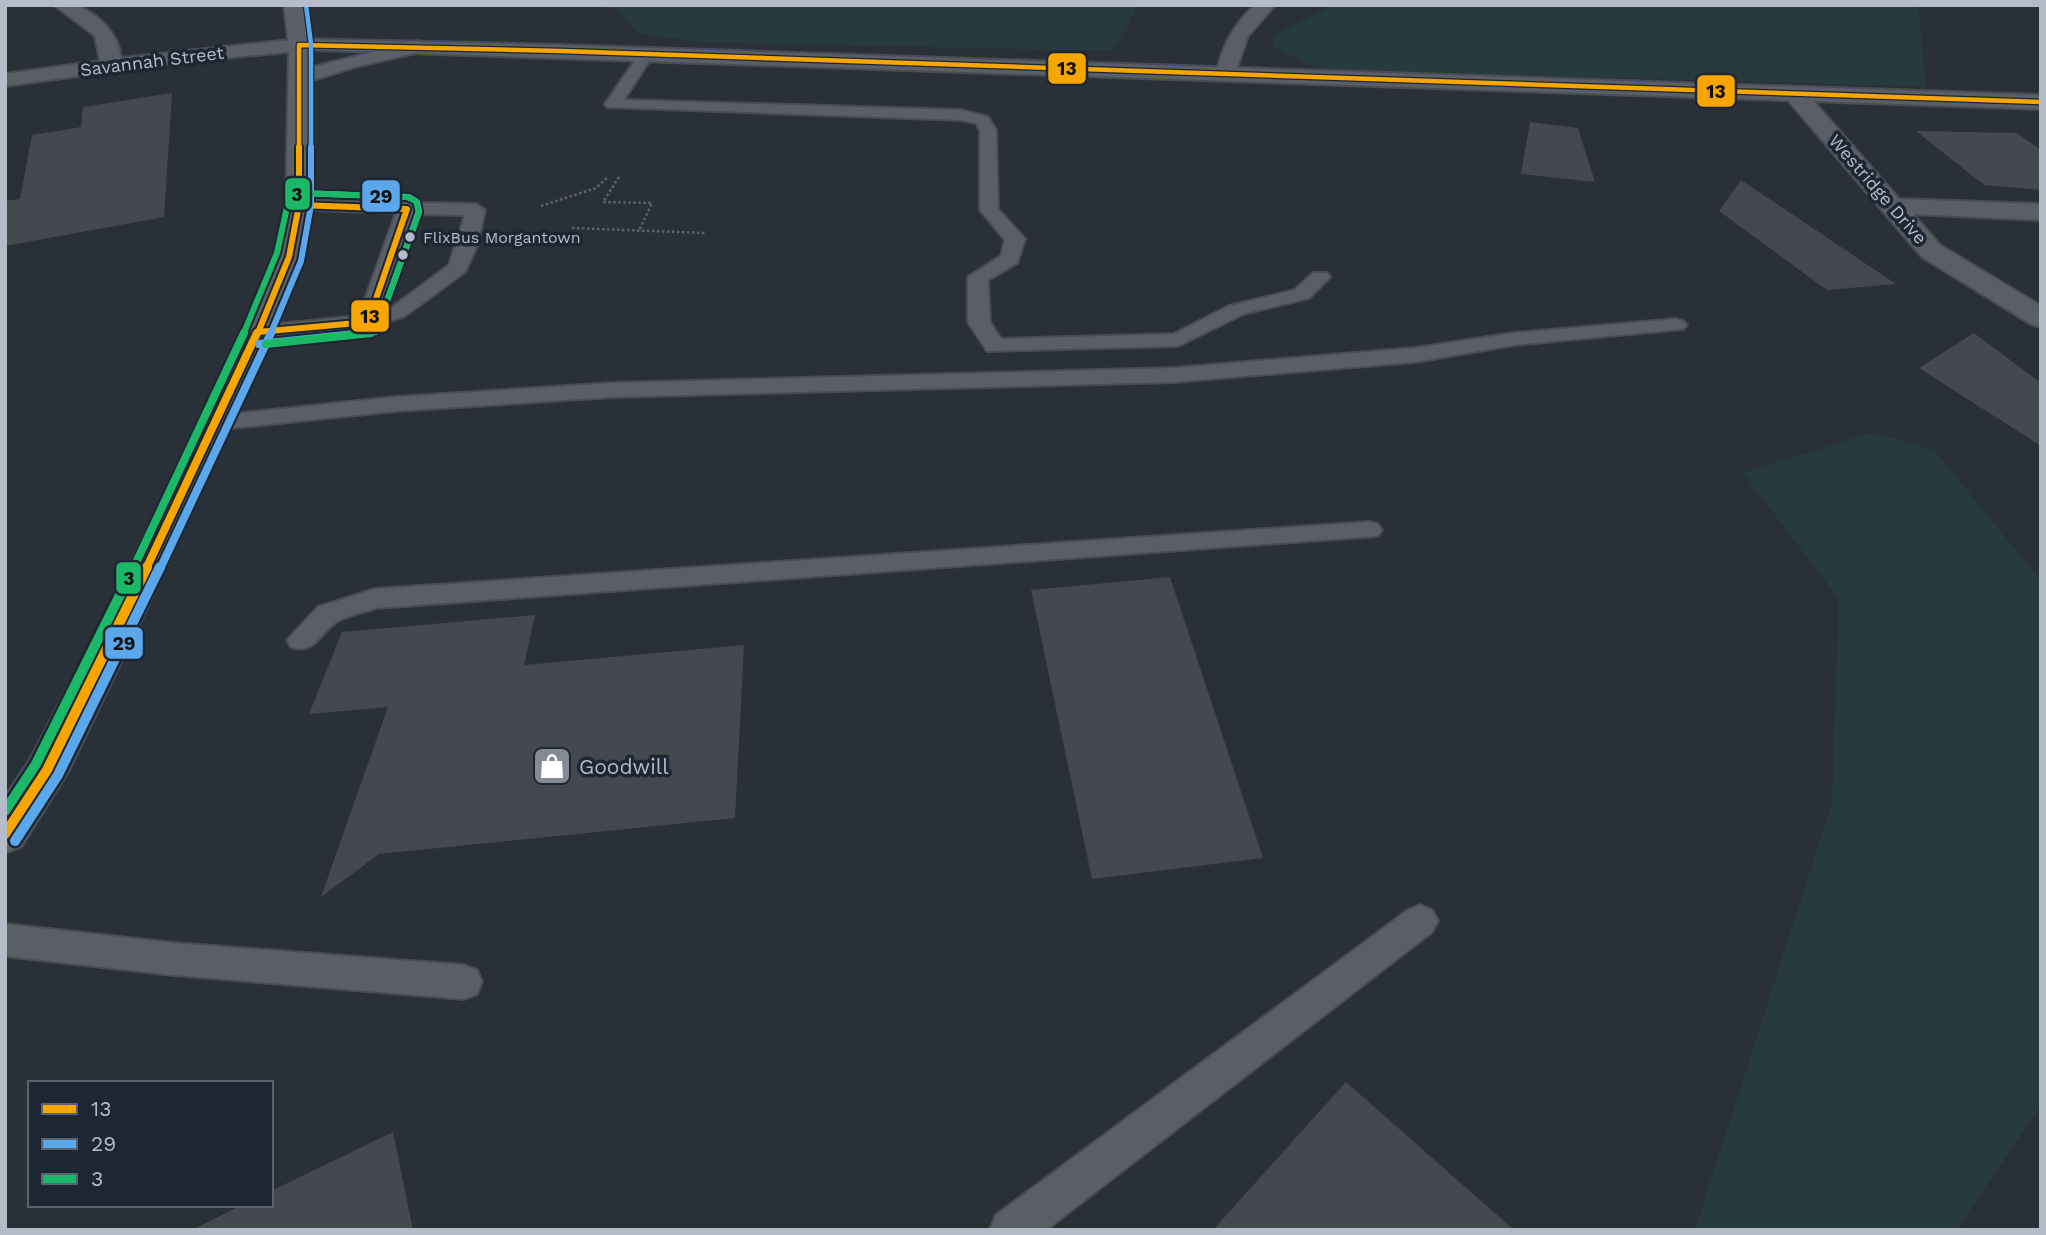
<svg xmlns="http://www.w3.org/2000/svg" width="2046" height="1235" font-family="'Work Sans',sans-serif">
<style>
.green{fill:#273a3e}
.building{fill:#444950}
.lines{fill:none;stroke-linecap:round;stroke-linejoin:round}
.service-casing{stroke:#484c53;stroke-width:4}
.minor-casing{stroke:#484c53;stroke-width:4}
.tertiary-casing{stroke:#484c53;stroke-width:4}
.primary-casing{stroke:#484c55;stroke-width:4}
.path{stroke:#5d636a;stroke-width:2.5;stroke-dasharray:2.5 2.5;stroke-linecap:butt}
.service{fill:#5a5e66;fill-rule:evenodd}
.minor{fill:#5a5e66;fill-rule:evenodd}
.tertiary{fill:#5a5e66;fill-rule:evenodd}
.primary{fill:#5c6168;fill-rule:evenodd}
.bus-1-far3-casing{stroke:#1d2633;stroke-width:7}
.bus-1-far2-casing{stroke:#1d2633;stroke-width:10}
.bus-1-far1-casing{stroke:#1d2633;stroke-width:12}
.bus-1-casing{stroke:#1d2633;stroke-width:15}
.bus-2-far3-casing{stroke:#1d2633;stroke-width:7}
.bus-2-far2-casing{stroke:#1d2633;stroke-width:10}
.bus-2-far1-casing{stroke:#1d2633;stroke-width:12}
.bus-2-casing{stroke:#1d2633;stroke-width:15}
.bus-3-far2-casing{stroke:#1d2633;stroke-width:10}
.bus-3-far1-casing{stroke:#1d2633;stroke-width:12}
.bus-3-casing{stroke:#1d2633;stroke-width:15}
.bus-1-far3{stroke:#f7a600;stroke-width:4.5}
.bus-1-far2{stroke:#f7a600;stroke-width:6}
.bus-1-far1{stroke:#f7a600;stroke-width:8}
.bus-1{stroke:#f7a600;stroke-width:10}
.bus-2-far3{stroke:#5aa8eb;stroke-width:4.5}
.bus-2-far2{stroke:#5aa8eb;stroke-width:6}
.bus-2-far1{stroke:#5aa8eb;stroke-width:8}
.bus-2{stroke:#5aa8eb;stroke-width:10}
.bus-3-far2{stroke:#1ab867;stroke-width:6}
.bus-3-far1{stroke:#1ab867;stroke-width:8}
.bus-3{stroke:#1ab867;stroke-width:10}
.bus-dot{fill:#b4bcc9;stroke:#1d2633;stroke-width:2.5}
.labels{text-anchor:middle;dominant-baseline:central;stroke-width:7;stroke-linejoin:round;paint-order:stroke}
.far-bus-label{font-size:16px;fill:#b4bcc9;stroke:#1d2633;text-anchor:start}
.far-street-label{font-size:18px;fill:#b4bcc9;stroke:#1d2633}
.poi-label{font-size:21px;fill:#b4bcc9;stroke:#1d2633;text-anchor:start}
.line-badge{stroke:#1d2633;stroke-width:2.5}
.pale-badge-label{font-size:19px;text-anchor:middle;font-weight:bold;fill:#111}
</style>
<rect width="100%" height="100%" fill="#2a3038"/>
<g class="green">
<path d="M1138 5 1113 51 698 42 637 33 617 9 587 6Z"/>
<path d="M1334 5H1918L1926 87 1319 69 1274 48V35Z"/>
<path d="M1874 432 1935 451 2041 581V1105L1957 1230H1695L1832 803 1839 599 1743 473Z"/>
</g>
<g class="building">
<path d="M172 93 164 217 5 246V201L20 199 32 135 81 127 83 107Z"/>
<path d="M1530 122 1578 128 1595 182 1521 174Z"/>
<path d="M1916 131 2017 133 2041 150V190L1984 185Z"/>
<path d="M1741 180 1896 284 1827 290 1719 211Z"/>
<path d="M1974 333 2041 383V446L1919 368Z"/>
<path d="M1170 577 1263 858 1092 879 1031 590Z"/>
<path d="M535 615 524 665 744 645 735 818 379 854 321 897 388 707 309 714 342 632Z"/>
<path d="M1346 1082 1514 1230H1213Z"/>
<path d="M393 1132 413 1230H192L242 1205H271V1191Z"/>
</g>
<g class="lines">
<defs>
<g id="service">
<path d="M646 51 653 55 624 100 961 110 988 117 996 130 998 209 1025 239 1017 263 988 280 990 322 1001 339 1174 334 1229 306 1295 290 1313 273H1327L1330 277 1309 298 1243 314 1178 346 987 351 968 322V277L1001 256 1005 240 980 210V130L976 123 961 120 607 107 605 104 641 52Z"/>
<path d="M299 200 476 204 485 210 477 246 465 272 405 316 368 328 258 338 250 337 247 332 250 327 258 326 359 316 396 213 293 209 290 205 293 201ZM415 214 465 215 449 265 391 308 382 310Z"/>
<path d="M1676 319 1683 321 1687 325 1683 329 1514 345 1415 362 1174 382 613 397 396 411 213 430 205 428 201 423 205 418 213 416 396 397 613 383 1174 368 1415 348 1514 333Z"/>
<path d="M1369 522 1378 524 1382 530 1378 536 376 608C365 612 348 615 338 621 320 632 315 655 291 647L287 640 318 607 375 589Z"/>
<path d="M1420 905 1432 910 1438 921 1432 932 1046 1230H990L996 1215 1408 910Z"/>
<path d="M5 924 173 943 464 965 477 970 482 982 477 994 464 999 173 975 5 956Z"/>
</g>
<g id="minor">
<path d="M54 5C60 5 70 4 76 6 98 13 119 34 121 58L299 39 306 41 309 45 306 49 299 51 180 62 5 86V74L100 61 95 36Z"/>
<path d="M1255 5H1275L1248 36 1233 79H1219L1216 75C1222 47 1233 25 1255 5Z"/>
<path d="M1795 88 1803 89 1899 199 2041 204V220L1913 214 1940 245 2041 306V327L2031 324 1922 257 1787 99 1784 94 1787 89Z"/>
</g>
<path id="tertiary" d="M299 39 561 45 2041 95V109L292 49 289 45 292 41Z"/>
<path id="primary" d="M284 5H302L308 27 309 68 417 41 424 43 427 47 424 51 355 67 310 81 312 205 302 257 273 332 146 610 69 770 21 847 5 853V797L31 758 108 610 243 332 276 257 286 205 289 45Z"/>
</defs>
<use href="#service" class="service-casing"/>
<use href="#minor" class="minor-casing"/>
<use href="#tertiary" class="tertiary-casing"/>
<use href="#primary" class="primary-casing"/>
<g class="path">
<path d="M619 177 603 202 652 203 639 231"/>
<path d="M541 206 596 188 608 177"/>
<path d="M572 228 705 233"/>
</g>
<use href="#service" class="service"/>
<use href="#minor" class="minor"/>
<use href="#tertiary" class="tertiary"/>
<use href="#primary" class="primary"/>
<defs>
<path id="bus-1-far3" d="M299 149V45L561 51 2041 102"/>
<g id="bus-1-far2">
<path d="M258 332 368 322 407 209 299 205"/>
<path d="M257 335 289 257 299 205V147"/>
</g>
<path id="bus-1-far1" d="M146 569 257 333"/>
<path id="bus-1" d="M5 834 47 770 147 567"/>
<path id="bus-2-far3" d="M306 5 311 44V149"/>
<g id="bus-2-far2">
<path d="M299 193 409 197 417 202 419 211 376 332 348 335"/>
<path d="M270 335 301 261 311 205V147"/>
</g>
<g id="bus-2-far1">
<path d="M259 344 365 333"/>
<path d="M160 569 271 333"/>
</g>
<path id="bus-2" d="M15 841 58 775 160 567"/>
<path id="bus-3-far2" d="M243 335 277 253 289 198 299 193 407 197 416 201 419 213 376 331 360 335"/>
<g id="bus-3-far1">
<path d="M266 344 371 333"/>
<path d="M133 569 244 333"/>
</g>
<path id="bus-3" d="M5 811 36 764 134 567"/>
</defs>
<use href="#bus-1-far3" class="bus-1-far3-casing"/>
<use href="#bus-1-far2" class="bus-1-far2-casing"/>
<use href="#bus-1-far1" class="bus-1-far1-casing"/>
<use href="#bus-1" class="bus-1-casing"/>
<use href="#bus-2-far3" class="bus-2-far3-casing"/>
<use href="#bus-2-far2" class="bus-2-far2-casing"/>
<use href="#bus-2-far1" class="bus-2-far1-casing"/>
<use href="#bus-2" class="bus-2-casing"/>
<use href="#bus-3-far2" class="bus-3-far2-casing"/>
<use href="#bus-3-far1" class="bus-3-far1-casing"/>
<use href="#bus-3" class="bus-3-casing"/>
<use href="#bus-1-far3" class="bus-1-far3"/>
<use href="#bus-1-far2" class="bus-1-far2"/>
<use href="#bus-1-far1" class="bus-1-far1"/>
<use href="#bus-1" class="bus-1"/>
<use href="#bus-2-far3" class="bus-2-far3"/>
<use href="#bus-2-far2" class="bus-2-far2"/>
<use href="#bus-2-far1" class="bus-2-far1"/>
<use href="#bus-2" class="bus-2"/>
<use href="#bus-3-far2" class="bus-3-far2"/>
<use href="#bus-3-far1" class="bus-3-far1"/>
<use href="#bus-3" class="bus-3"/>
</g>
<defs>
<symbol id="shop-square" viewBox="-11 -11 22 22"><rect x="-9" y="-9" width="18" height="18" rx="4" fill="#848b96" stroke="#1d2633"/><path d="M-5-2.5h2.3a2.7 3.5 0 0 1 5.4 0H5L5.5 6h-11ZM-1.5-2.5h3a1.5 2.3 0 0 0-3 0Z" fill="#fff"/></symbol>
</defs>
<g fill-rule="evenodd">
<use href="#shop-square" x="530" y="744" width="44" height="44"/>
</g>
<g class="bus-dot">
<circle cx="410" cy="237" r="6"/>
<circle cx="403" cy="255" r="6"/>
</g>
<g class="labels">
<g class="far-bus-label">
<text x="423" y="237">FlixBus Morgantown</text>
</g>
<g class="far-street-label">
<text transform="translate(152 61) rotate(-7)">Savannah Street</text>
<text transform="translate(1878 189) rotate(49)">Westridge Drive</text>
</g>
<g class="poi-label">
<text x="579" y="766">Goodwill</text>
</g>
</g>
<g class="line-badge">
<rect x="1047" y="52" width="40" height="33" rx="7" fill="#f7a600"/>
<rect x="1696" y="74" width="40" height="34" rx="7" fill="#f7a600"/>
<rect x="284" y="177" width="27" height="34" rx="7" fill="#1ab867"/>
<rect x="361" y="179" width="40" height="34" rx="7" fill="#5aa8eb"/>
<rect x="350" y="299" width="40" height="34" rx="7" fill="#f7a600"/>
<rect x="115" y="561" width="27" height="34" rx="7" fill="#1ab867"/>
<rect x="104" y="626" width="40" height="34" rx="7" fill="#5aa8eb"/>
</g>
<g class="pale-badge-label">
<text x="1067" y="75">13</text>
<text x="1716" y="98">13</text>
<text x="297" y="201">3</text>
<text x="381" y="203">29</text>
<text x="370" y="323">13</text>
<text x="129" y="585">3</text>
<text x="124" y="650">29</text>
</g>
<rect width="2046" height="1235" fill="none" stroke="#b4bcc9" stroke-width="14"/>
<rect x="28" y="1081" width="245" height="126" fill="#1d2633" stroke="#59626f" stroke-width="2"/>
<rect x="42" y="1104" width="35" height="10" fill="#f7a600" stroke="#59626f" stroke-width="2"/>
<text x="91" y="1116" font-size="21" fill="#b4bcc9">13</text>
<rect x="42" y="1139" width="35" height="10" fill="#5aa8eb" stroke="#59626f" stroke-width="2"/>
<text x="91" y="1151" font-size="21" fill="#b4bcc9">29</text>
<rect x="42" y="1174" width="35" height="10" fill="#1ab867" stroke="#59626f" stroke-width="2"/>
<text x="91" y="1186" font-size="21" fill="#b4bcc9">3</text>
</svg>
